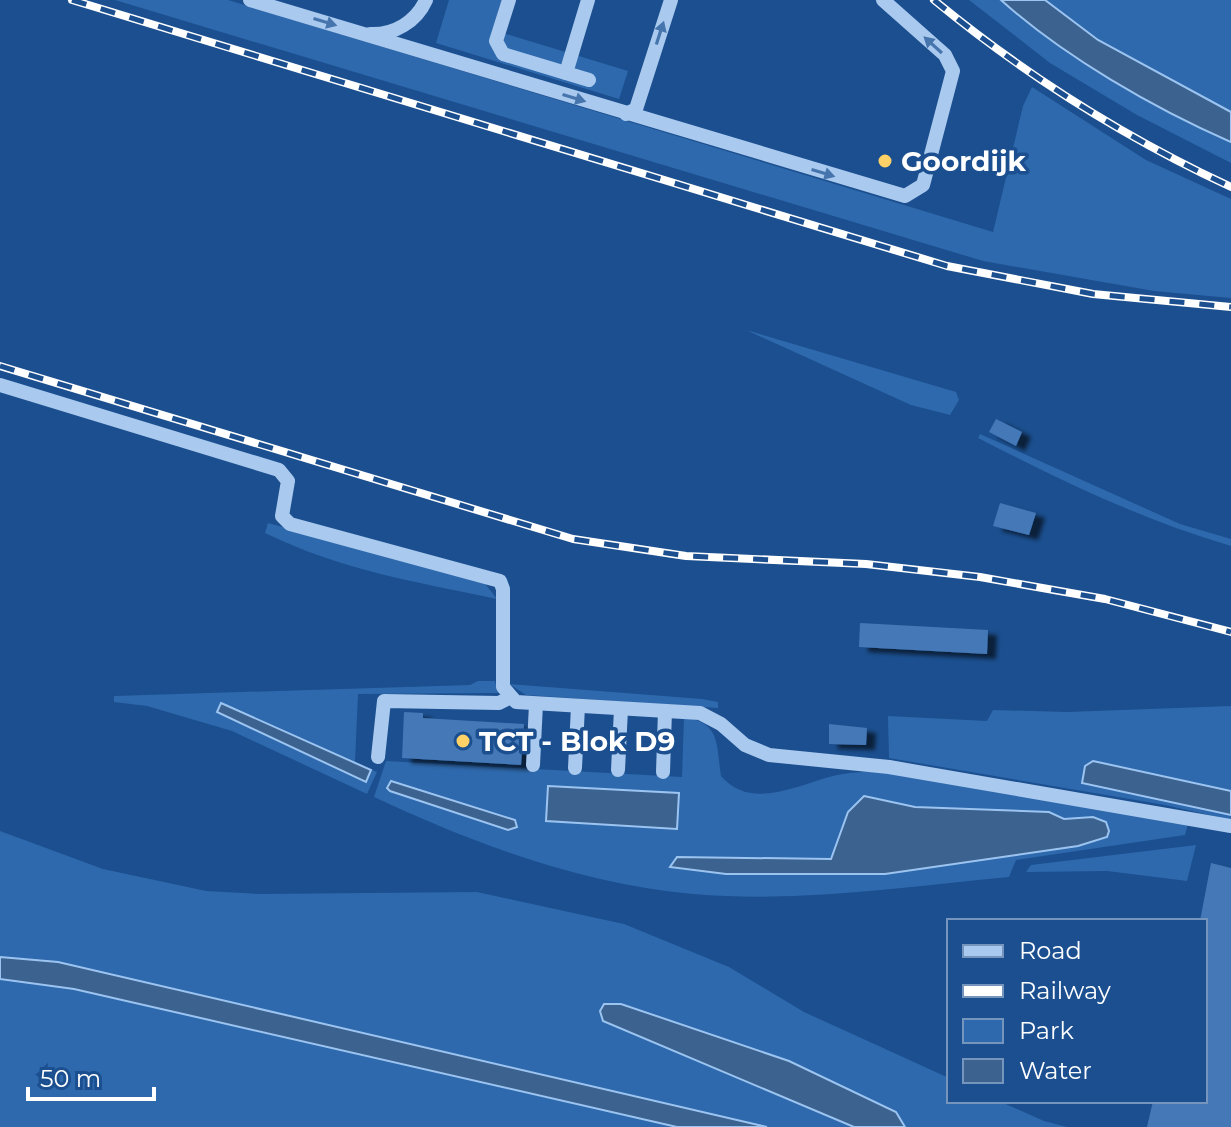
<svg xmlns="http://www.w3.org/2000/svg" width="1231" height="1127" font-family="Montserrat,sans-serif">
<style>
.green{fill:#2e69ad}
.water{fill:#3c6290;stroke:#9cc4f0;stroke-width:2}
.building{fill:#4478b7;filter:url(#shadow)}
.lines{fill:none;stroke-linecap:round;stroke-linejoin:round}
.minor{stroke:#a9c9ee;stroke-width:14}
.rail-casing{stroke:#fff;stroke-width:8}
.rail{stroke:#1b4f8f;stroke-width:5;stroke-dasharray:15;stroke-linecap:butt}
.oneway{fill:#4674ac}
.poi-dot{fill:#ffd166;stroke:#1b4f8f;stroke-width:3}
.labels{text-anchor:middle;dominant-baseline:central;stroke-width:7;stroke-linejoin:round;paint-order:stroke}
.poi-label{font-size:28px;font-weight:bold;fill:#fff;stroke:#1b4f8f;text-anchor:start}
</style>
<defs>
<filter id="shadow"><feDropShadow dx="9" dy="5" stdDeviation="2" flood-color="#0009"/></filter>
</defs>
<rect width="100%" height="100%" fill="#1b4f8f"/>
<g class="green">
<path d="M115 0H228L993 232 1023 106 1032 87 1146 160 1231 199V298L1154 291 983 261Z"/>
<path d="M449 0H502L493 30 628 71 619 99 436 43Z"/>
<path d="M969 0H1001L1079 58 1231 142V163L1137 115 1050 63Z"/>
<path d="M1045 0H1231V112L1098 40Z"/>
<path d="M746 330 956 392 959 400 950 415 911 405Z"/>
<path d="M980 434 1180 524 1231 539V546C1142 520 1060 480 978 438Z"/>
<path d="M268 523 483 581 497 599C412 581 344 571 265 533Z"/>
<path d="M478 681H495L498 693 358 694 355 762 377 772 367 794 232 731 147 706 114 702V696L470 685Z"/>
<path d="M509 684 702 699 718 702V708L526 695Z"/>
<path d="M1231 706V820L1165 805 889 758 888 716 987 721 993 710 1067 712Z"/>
<path d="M684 717C721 723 716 744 721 776 751 811 797 785 833 776 848 772 863 772 878 771L1188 824 1185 835 1016 860 1009 877C905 887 798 903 693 894 581 884 475 844 374 797L386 761 682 777Z"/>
<path d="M0 831 103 869 206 891 260 894 477 892 624 924 729 967 804 1012 949 1078V1101H999L1044 1121 1067 1127H0Z"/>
<path d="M1196 845 1187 881 1107 871 1026 872 1031 865Z"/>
</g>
<g class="water">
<path d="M1001 0H1045L1098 40 1231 112V142C1155 109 1063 56 1001 0Z"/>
<path d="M221 703 371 770 366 782 217 712Z"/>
<path d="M1093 761 1231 791V815L1082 783 1085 766Z"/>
<path d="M391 781 515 820 517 827 508 830 390 791 387 788Z"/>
<path d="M548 786 679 793 677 829 546 821Z"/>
<path d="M864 796 915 807 1049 812 1064 819 1093 817 1106 822 1109 831 1107 837 1078 846 885 874H726L670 867 677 857 831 859 848 812Z"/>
<path d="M0 957 58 962 767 1127H677L74 989 0 979Z"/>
<path d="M604 1004H621L789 1061 896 1112 905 1127H854L603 1021 600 1011Z"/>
</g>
<g class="building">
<path d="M996 419 1022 432 1016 446 989 432Z"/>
<path d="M1000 503 1036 513 1029 535 993 526Z"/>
<path d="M860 623 988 630 987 654 859 647Z"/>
<path d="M404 712 423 713V718L524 724 521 765 402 758Z"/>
<path d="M829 724 867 728 866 745 829 744Z"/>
<path d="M1211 863 1231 868V1127H1147L1153 1101H1205V921H1200Z"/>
</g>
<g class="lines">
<g class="minor">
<path d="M250 0 905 196 923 185 953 71 945 55 883 0"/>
<path d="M509 0 496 41 503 54 589 80"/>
<path d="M370 34C394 35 416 22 426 0"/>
<path d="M566 73 588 0"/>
<path d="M626 114 636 109 671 0"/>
<path d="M0 385 279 470 288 481 282 516 290 524 500 581 503 589V687L516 702 700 713 721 724 745 745 769 755 889 767 1231 826"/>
<path d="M378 757 384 701 499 703 509 698"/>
<path d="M533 765 536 704"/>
<path d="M575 768 578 706"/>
<path d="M618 770 621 709"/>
<path d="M663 772 665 711"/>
</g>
<defs>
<g id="rail">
<path d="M72 0 947 266 1093 294 1231 307"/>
<path d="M934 0C1025 75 1124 137 1231 187"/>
<path d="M0 366 573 539 686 556 866 564 980 577 1105 599 1231 632"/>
</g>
</defs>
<use href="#rail" class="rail-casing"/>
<use href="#rail" class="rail"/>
</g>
<defs><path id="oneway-solid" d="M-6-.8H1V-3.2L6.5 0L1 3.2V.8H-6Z" transform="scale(2)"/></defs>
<g class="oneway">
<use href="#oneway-solid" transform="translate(325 22) rotate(17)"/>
<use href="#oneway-solid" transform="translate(660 33) rotate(-72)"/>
<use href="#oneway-solid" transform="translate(933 45) rotate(-138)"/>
<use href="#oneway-solid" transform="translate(574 98) rotate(17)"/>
<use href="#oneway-solid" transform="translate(823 173) rotate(17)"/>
</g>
<g class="poi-dot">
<circle cx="885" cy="161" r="8"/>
<circle cx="463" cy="741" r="8"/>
</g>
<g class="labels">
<g class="poi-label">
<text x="901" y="161">Goordijk</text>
<text x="479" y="741">TCT - Blok D9</text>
</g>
</g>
<rect x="947" y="919" width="260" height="184" fill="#1b4f8f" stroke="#7695bc" stroke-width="2"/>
<rect x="963" y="945" width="40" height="12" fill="#a9c9ee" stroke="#7695bc" stroke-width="2"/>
<text x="1019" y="959" font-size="24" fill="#ffffff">Road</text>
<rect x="963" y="985" width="40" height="12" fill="#ffffff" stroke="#7695bc" stroke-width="2"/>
<text x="1019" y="999" font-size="24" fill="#ffffff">Railway</text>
<rect x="963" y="1019" width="40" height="24" fill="#2e69ad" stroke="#7695bc" stroke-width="2"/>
<text x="1019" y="1039" font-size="24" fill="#ffffff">Park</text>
<rect x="963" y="1059" width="40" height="24" fill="#3c6290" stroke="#7695bc" stroke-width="2"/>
<text x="1019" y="1079" font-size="24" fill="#ffffff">Water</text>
<path d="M28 1087v12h126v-12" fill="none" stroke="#ffffff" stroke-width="4"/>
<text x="40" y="1087" font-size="24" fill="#ffffff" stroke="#1b4f8f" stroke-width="6" paint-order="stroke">50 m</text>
</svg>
